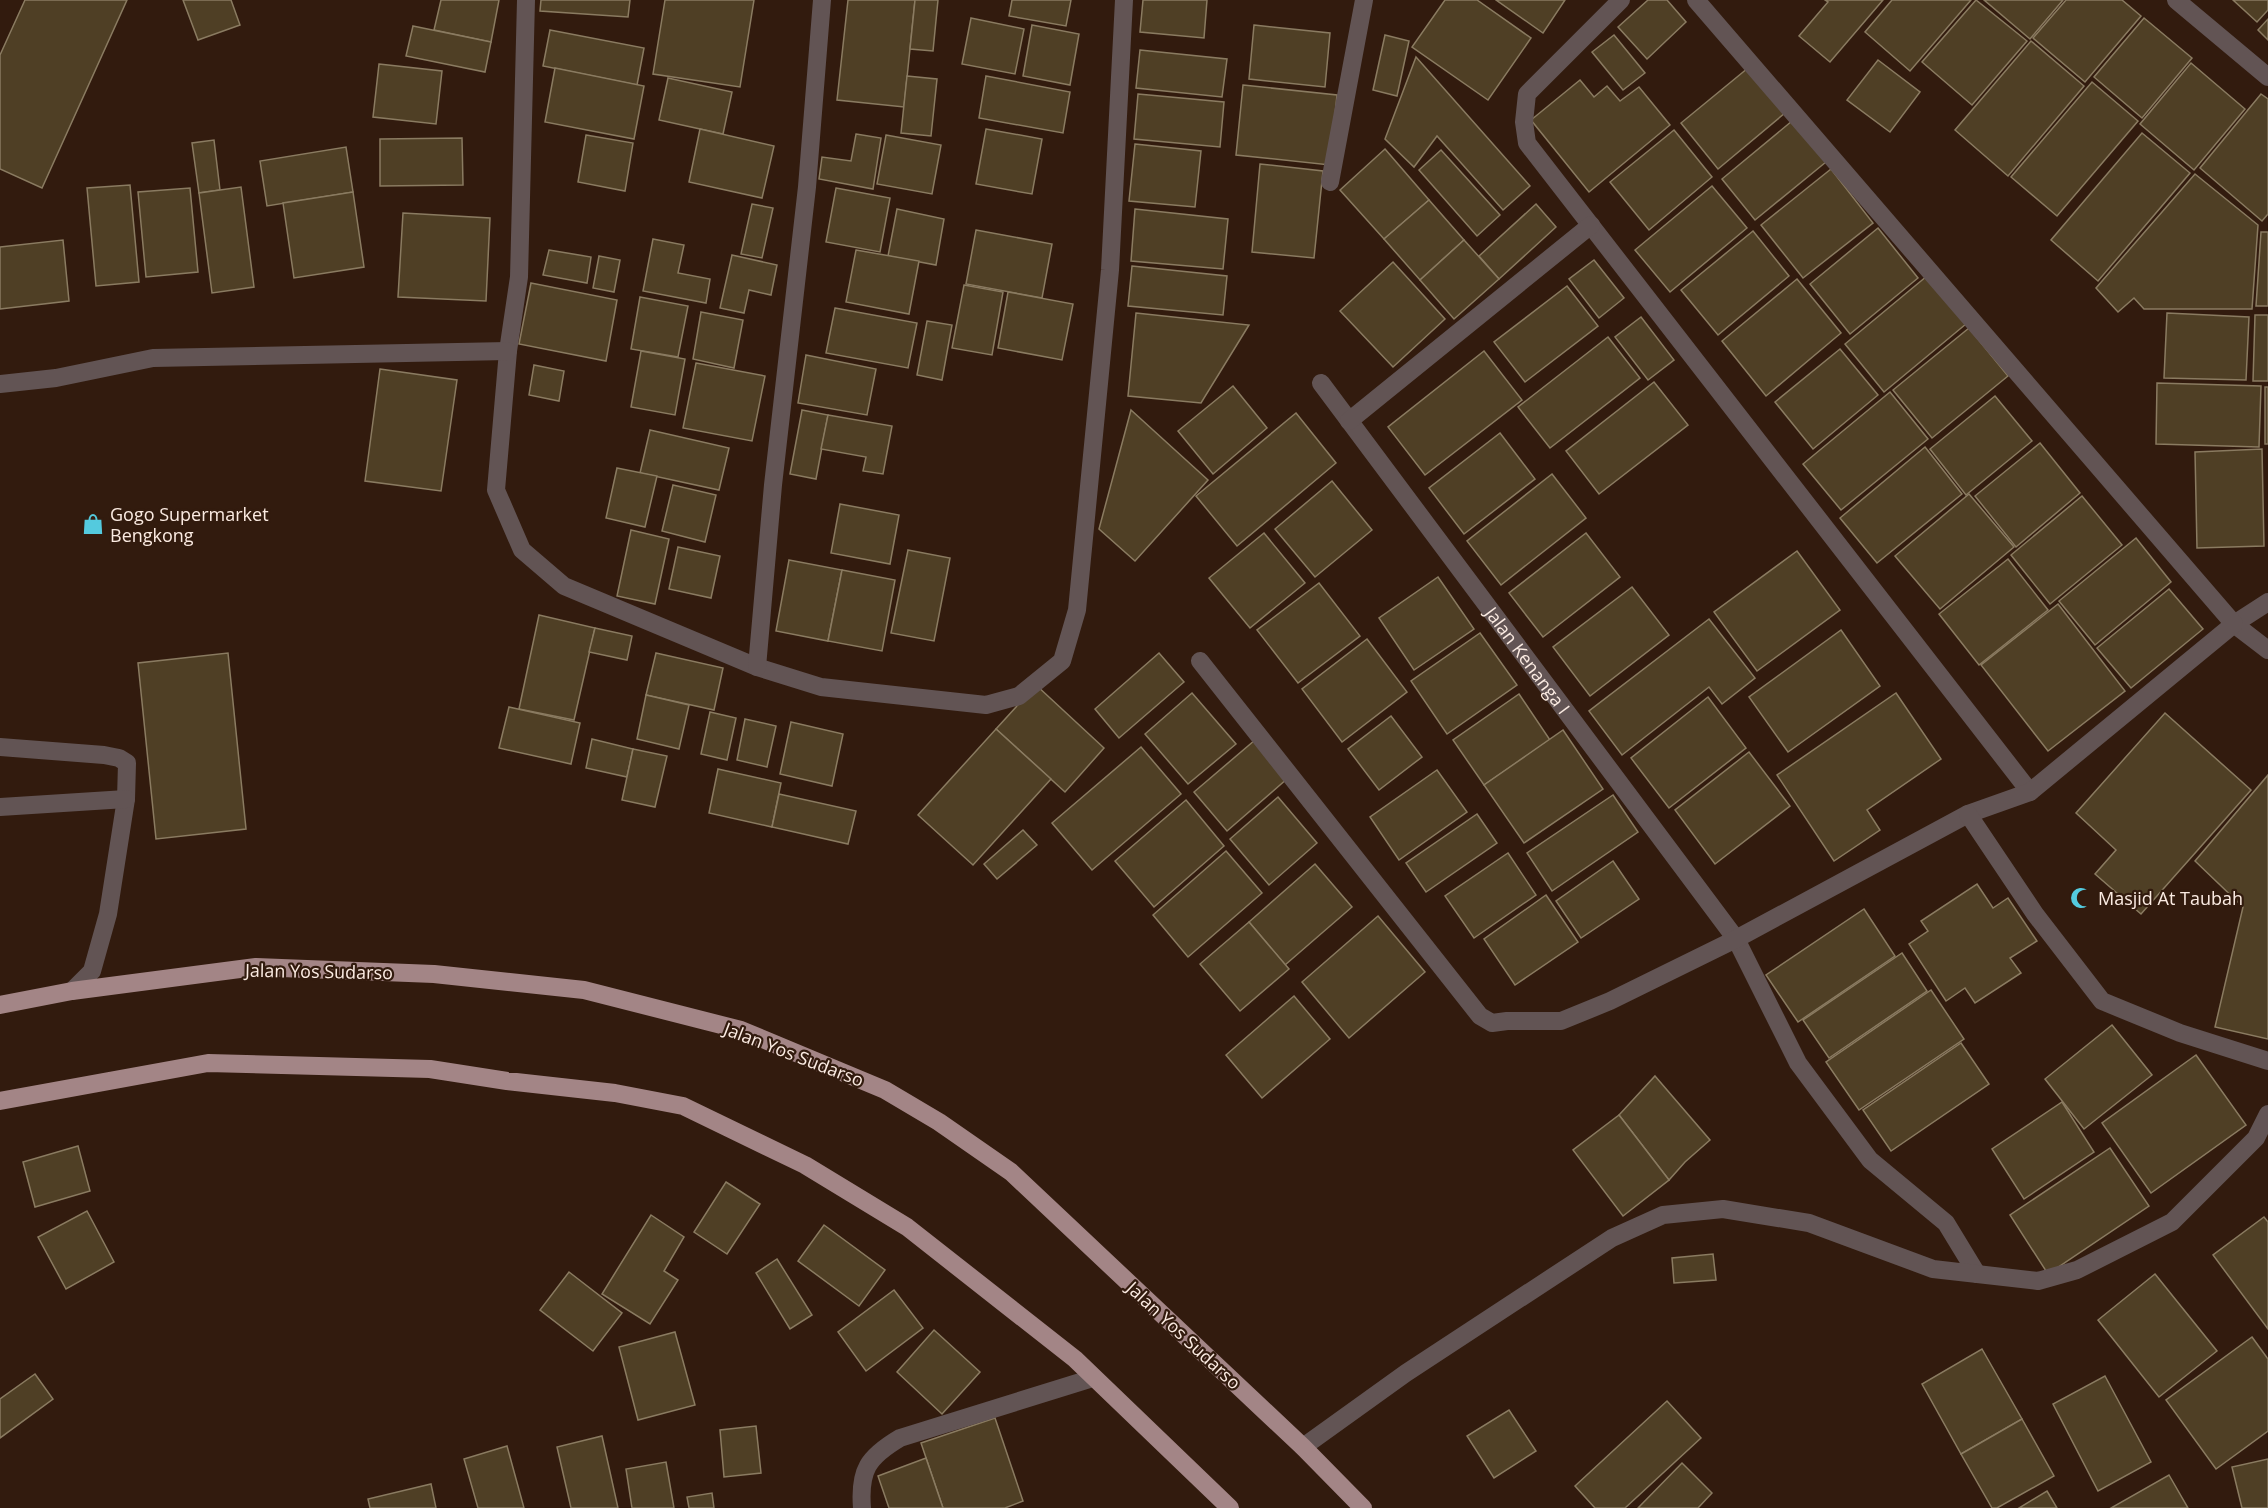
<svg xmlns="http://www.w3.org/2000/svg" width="2268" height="1508" font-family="'Open Sans',sans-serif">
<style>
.building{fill:#4f3f25;stroke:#8a7b61;stroke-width:1.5}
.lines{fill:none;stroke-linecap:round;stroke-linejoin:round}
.lane{stroke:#625454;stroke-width:18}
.street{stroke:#625454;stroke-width:18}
.primary{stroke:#a38586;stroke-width:18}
.labels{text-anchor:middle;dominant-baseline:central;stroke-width:4.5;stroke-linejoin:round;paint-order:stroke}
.poi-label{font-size:18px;fill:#fbebe2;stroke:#321b0e;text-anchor:start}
.street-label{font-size:18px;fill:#fbebe2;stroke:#321b0e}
</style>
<rect width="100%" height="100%" fill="#321b0e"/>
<g class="building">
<path d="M25 0H127L42 188 0 169V55Z"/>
<path d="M183 0H231L240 25 198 40Z"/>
<path d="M441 0H499L491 42 434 30Z"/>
<path d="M541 0H630L628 17 540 11Z"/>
<path d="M665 0H754L740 87 653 74Z"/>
<path d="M848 0H915L904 107 837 100Z"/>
<path d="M915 0H938L933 51 910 49Z"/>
<path d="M1012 0H1071L1066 26 1009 16Z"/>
<path d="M1143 0H1207L1204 38 1140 32Z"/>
<path d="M1445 0H1477L1531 38 1488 100 1412 47Z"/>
<path d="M1496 0H1565L1543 33Z"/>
<path d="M1648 0H1667L1686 22 1647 59 1618 27Z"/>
<path d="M1825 0H1883L1830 62 1799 36 1828 2Z"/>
<path d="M1892 0H1971L1910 71 1865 32Z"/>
<path d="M1976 0 2027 41 1972 105 1922 62Z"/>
<path d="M1984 0H2063L2030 39Z"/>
<path d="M2066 0H2122L2141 16 2085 82 2033 38Z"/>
<path d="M2233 0H2268V10L2257 22Z"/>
<path d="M971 18 1024 29 1015 74 962 64Z"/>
<path d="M2144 18 2192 58 2142 118 2094 77Z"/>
<path d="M2268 19V40L2258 30Z"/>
<path d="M1032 25 1079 34 1070 85 1023 76Z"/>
<path d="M1254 25 1330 33 1325 87 1249 79Z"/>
<path d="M413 26 491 42 485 72 406 56Z"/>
<path d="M550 30 644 48 637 85 543 66Z"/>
<path d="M1385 35 1409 41 1397 96 1373 90Z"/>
<path d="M1614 35 1645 73 1623 90 1592 52Z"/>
<path d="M2031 41 2084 86 2008 176 1955 130Z"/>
<path d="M1140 50 1227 59 1222 97 1136 88Z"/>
<path d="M1416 57 1530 186 1503 210 1437 136 1414 167 1385 139Z"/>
<path d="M1878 60 1920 92 1890 132 1847 100Z"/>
<path d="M2191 63 2245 109 2194 170 2140 124Z"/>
<path d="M379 64 442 71 436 124 373 117Z"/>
<path d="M555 68 644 86 634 139 545 122Z"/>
<path d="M1748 68 1785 113 1718 169 1681 123Z"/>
<path d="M907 76 937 79 931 136 901 133Z"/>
<path d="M986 76 1070 92 1063 133 979 118Z"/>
<path d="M668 78 732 92 723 134 659 120Z"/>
<path d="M1580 80 1594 97 1607 86 1620 101 1639 87 1670 125 1589 192 1531 120Z"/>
<path d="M2092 82 2138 121 2057 216 2011 177Z"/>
<path d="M1243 85 1337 95 1330 165 1236 155Z"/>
<path d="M1138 94 1224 102 1220 147 1134 139Z"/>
<path d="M2261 94 2268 99V214L2262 221 2200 168Z"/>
<path d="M1792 121 1826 162 1755 220 1722 179Z"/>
<path d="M700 129 774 146 762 198 689 182Z"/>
<path d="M986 129 1042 139 1032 194 976 184Z"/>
<path d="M1674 130 1712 177 1649 230 1610 182Z"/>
<path d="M2142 133 2190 173 2098 281 2051 240Z"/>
<path d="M856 134 881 138 873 189 819 179 822 157 851 161Z"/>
<path d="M586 135 633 143 625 191 578 182Z"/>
<path d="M886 135 941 145 932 194 877 184Z"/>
<path d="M462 138 463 185 380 186V139Z"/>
<path d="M214 140 220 190 199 193 192 143Z"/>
<path d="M1135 144 1201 151 1195 207 1129 201Z"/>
<path d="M346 147 353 192 267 206 260 161Z"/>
<path d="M1385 149 1429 200 1384 239 1340 190Z"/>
<path d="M1441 150 1500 215 1477 236 1419 170Z"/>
<path d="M1260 164 1323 171 1314 258 1252 252Z"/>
<path d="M1831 169 1873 223 1803 278 1761 225Z"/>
<path d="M2195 174 2258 225 2252 309H2144L2134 298 2118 312 2096 288Z"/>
<path d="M130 185 139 282 96 286 87 188Z"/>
<path d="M1712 186 1747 228 1670 292 1635 250Z"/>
<path d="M241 187 254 287 212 293 199 193Z"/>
<path d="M190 188 198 272 146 277 138 192Z"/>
<path d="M836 188 890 198 880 252 826 242Z"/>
<path d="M353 192 364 267 294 278 283 203Z"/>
<path d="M1429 200 1464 240 1420 280 1384 239Z"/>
<path d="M752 204 773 208 762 258 741 254Z"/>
<path d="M1536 204 1556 227 1499 279 1479 256Z"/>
<path d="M897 209 944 219 936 265 888 256Z"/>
<path d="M1135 209 1228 219 1223 269 1131 261Z"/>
<path d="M403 213 490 218 486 301 398 297Z"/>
<path d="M1878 228 1918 278 1850 334 1810 284Z"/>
<path d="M976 230 1052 244 1042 298 966 284Z"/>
<path d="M1753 231 1789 276 1718 335 1681 290Z"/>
<path d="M2261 232H2268V306H2256Z"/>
<path d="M653 239 684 245 678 273 710 279 706 303 643 291Z"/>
<path d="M63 240 69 301 0 309V247Z"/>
<path d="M1464 240 1499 279 1454 319 1420 280Z"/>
<path d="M549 250 591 257 587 283 543 275Z"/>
<path d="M856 250 919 261 909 314 846 302Z"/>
<path d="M732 255 777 265 771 295 749 290 744 313 720 308Z"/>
<path d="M599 256 620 260 614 292 593 288Z"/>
<path d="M1594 260 1624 298 1599 318 1569 279Z"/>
<path d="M1393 262 1445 319 1393 367 1340 311Z"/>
<path d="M1132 266 1227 276 1223 315 1128 306Z"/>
<path d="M1927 276 1966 324 1884 392 1845 344Z"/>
<path d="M1797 279 1841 333 1766 396 1722 341Z"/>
<path d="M531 283 617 300 606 361 519 344Z"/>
<path d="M964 285 1003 292 992 355 952 348Z"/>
<path d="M1567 286 1598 326 1525 382 1494 342Z"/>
<path d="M1008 292 1073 304 1062 360 998 348Z"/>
<path d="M640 297 688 306 678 357 631 349Z"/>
<path d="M835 308 917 323 908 368 826 353Z"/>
<path d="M701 312 743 320 734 368 693 359Z"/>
<path d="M1136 313 1249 325 1201 403 1128 396Z"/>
<path d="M2167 313 2249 317 2246 380 2164 378Z"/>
<path d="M2255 315H2268V381H2253Z"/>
<path d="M1641 317 1674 360 1648 380 1615 337Z"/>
<path d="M927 321 952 325 942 380 917 375Z"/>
<path d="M1969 328 2008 376 1932 438 1893 390Z"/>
<path d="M1608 337 1640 378 1550 448 1518 407Z"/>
<path d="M1840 349 1878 395 1813 449 1775 402Z"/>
<path d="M641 351 685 359 675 415 631 407Z"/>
<path d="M1484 351 1522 400 1425 475 1388 427Z"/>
<path d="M806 355 876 369 867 415 798 403Z"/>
<path d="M696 363 765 376 752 441 683 428Z"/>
<path d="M534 365 564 371 559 401 529 395Z"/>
<path d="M380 369 457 380 441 491 365 481Z"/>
<path d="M1654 382 1688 425 1599 494 1566 451Z"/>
<path d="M2157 383 2261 386 2259 447 2156 444Z"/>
<path d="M1233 386 1267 428 1213 474 1178 431Z"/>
<rect x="2265" y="387" width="3" height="57"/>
<path d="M1890 392 1928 439 1841 510 1803 464Z"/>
<path d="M1995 396 2032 441 1966 495 1930 449Z"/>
<path d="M802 410 828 415 816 479 790 474Z"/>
<path d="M1131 410 1208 480 1135 561 1099 529Z"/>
<path d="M1296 413 1336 463 1237 546 1196 496Z"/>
<path d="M828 415 892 426 883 474 863 471 866 457 821 449Z"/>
<path d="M650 430 729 448 719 490 640 473Z"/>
<path d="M1500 433 1535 479 1464 534 1429 488Z"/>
<path d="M2040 443 2080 493 2016 547 1975 496Z"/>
<path d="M1925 447 1962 494 1877 563 1840 518Z"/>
<path d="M2262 449 2264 546 2197 548 2195 452Z"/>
<path d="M617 468 657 476 645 527 606 518Z"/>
<path d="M1552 474 1586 518 1501 585 1467 541Z"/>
<path d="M1332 481 1372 530 1315 577 1275 529Z"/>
<path d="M673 485 716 495 705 542 662 531Z"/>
<path d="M1969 494 2014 547 1940 609 1895 556Z"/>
<path d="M2082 496 2122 545 2050 604 2011 555Z"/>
<path d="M840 504 899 515 890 564 831 553Z"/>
<path d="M631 530 669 539 655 604 617 596Z"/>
<path d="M1264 533 1305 583 1250 628 1209 578Z"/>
<path d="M1586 533 1620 577 1543 637 1509 593Z"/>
<path d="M2136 538 2171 582 2095 645 2059 601Z"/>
<path d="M678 547 720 556 711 598 669 589Z"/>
<path d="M908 550 950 558 934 641 891 633Z"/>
<path d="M1797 551 1840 610 1757 671 1714 612Z"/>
<path d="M2008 559 2048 610 1979 665 1939 614Z"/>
<path d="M789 560 842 570 828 641 776 631Z"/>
<path d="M842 570 895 580 882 651 828 641Z"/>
<path d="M1438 577 1474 629 1414 670 1379 618Z"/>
<path d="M1319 583 1360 636 1298 683 1257 630Z"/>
<path d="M1632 587 1669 635 1590 696 1553 647Z"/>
<path d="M2169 589 2203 629 2131 688 2097 648Z"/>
<path d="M2058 604 2125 691 2048 751 1981 665Z"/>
<path d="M539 615 595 628 574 720 519 709Z"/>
<path d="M1709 619 1755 678 1722 704 1709 687 1622 755 1589 711Z"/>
<path d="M595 628 632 636 627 660 589 652Z"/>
<path d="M1841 630 1880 686 1788 752 1749 697Z"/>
<path d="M1480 633 1517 685 1447 734 1411 681Z"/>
<path d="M1367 639 1407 692 1342 742 1302 689Z"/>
<path d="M228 653 246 829 156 839 138 663Z"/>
<path d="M656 653 723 668 714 710 646 695Z"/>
<path d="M1159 653 1184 682 1119 738 1095 709Z"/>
<path d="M1036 685 1104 748 1065 792 996 729Z"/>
<path d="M1192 693 1236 744 1188 784 1145 734Z"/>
<path d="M1896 693 1941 759 1867 810 1880 830 1834 861 1777 775Z"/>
<path d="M1519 694 1550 740 1484 785 1453 740Z"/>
<path d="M646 695 689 705 679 749 637 739Z"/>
<path d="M1708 697 1746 748 1669 808 1631 758Z"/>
<path d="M509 707 580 723 571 764 499 748Z"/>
<path d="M710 712 736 718 727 760 701 754Z"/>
<path d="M2165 713 2251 790 2141 914 2095 874 2116 850 2076 813Z"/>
<path d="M1391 716 1422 757 1379 790 1348 749Z"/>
<path d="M745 719 776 726 767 767 737 760Z"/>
<path d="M791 722 843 734 832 786 780 774Z"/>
<path d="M996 729 1051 779 973 865 918 815Z"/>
<path d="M1563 730 1603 789 1524 843 1484 785Z"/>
<path d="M592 739 633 749 627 777 586 768Z"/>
<path d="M1255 740 1288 778 1227 831 1194 792Z"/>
<path d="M1141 747 1181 794 1092 870 1052 823Z"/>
<path d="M633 749 667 756 655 807 622 800Z"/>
<path d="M1749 752 1790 806 1715 864 1675 810Z"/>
<path d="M718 769 781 783 772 827 709 813Z"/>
<path d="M1437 770 1467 812 1399 860 1370 817Z"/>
<path d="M2268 775V1039L2215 1027 2243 907 2195 861Z"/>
<path d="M779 794 856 811 848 844 772 827Z"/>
<path d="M1613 795 1638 832 1552 891 1527 853Z"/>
<path d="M1278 797 1317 843 1269 885 1230 839Z"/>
<path d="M1186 800 1224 846 1154 907 1115 861Z"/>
<path d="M1477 814 1497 843 1426 892 1406 863Z"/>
<path d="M1023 830 1037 845 997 879 984 864Z"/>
<path d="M1226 851 1262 893 1188 957 1153 915Z"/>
<path d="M1508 853 1536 895 1474 938 1445 896Z"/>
<path d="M1613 861 1639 899 1581 938 1556 901Z"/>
<path d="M1315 864 1352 907 1285 965 1249 922Z"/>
<path d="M1977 884 1993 908 2008 898 2037 941 2010 958 2021 973 1975 1003 1965 988 1946 1001 1909 944 1928 931 1921 921Z"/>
<path d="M1546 895 1578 942 1515 985 1484 939Z"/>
<path d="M1864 909 1895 956 1798 1022 1766 975Z"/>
<path d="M1378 916 1425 972 1349 1038 1302 982Z"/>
<path d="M1249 922 1289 969 1240 1011 1200 964Z"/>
<path d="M1902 953 1927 991 1829 1058 1803 1020Z"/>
<path d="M1931 990 1964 1039 1859 1110 1826 1062Z"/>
<path d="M1294 996 1330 1039 1262 1098 1226 1055Z"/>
<path d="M2112 1025 2152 1075 2084 1129 2045 1079Z"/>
<path d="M1961 1043 1989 1084 1891 1151 1863 1110Z"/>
<path d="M2196 1055 2246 1125 2151 1193 2102 1123Z"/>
<path d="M1655 1076 1710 1140 1685 1162 1669 1180 1619 1115Z"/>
<path d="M2062 1102 2094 1152 2024 1199 1992 1149Z"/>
<path d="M1619 1115 1669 1180 1623 1216 1573 1150Z"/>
<path d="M78 1146 90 1191 35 1207 23 1162Z"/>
<path d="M2110 1148 2149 1206 2048 1274 2010 1215Z"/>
<path d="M726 1182 760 1204 727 1254 694 1232Z"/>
<path d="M87 1211 114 1262 66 1289 38 1237Z"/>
<path d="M651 1215 684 1237 664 1271 678 1280 650 1324 602 1294Z"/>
<path d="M2264 1217 2268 1222V1329L2213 1255Z"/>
<path d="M824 1225 885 1270 859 1306 798 1261Z"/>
<path d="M1713 1254 1716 1280 1674 1283 1672 1258Z"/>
<path d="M777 1259 812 1315 790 1329 756 1273Z"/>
<path d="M569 1272 622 1313 593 1351 540 1310Z"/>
<path d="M2155 1274 2217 1351 2159 1397 2098 1320Z"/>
<path d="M894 1290 923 1328 866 1371 838 1332Z"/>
<path d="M934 1330 980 1372 942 1414 897 1372Z"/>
<path d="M675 1332 695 1405 638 1420 619 1347Z"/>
<path d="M2252 1337 2268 1359V1431L2216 1469 2166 1400Z"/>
<path d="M1982 1349 2022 1419 1961 1454 1922 1384Z"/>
<path d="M35 1374 53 1399 0 1438V1399Z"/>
<path d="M2105 1376 2151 1462 2098 1491 2053 1404Z"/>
<path d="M1667 1401 1701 1438 1625 1508H1595L1575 1486Z"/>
<path d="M1509 1410 1536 1451 1494 1478 1467 1436Z"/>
<path d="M995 1418 1023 1501 1005 1508H943L921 1443Z"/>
<path d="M2022 1419 2054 1476 1997 1508H1992L1961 1454Z"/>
<path d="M756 1426 761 1473 724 1477 720 1430Z"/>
<path d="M602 1436 618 1508H571L557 1447Z"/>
<path d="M507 1446 524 1508H478L464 1459Z"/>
<path d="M926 1458 943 1508H889L878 1476Z"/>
<path d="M2268 1459V1508H2242L2232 1467Z"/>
<path d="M666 1462 674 1508H632L626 1469Z"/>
<path d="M1682 1463 1712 1493 1698 1508H1638Z"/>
<path d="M2169 1475 2188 1508H2111Z"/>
<path d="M431 1484 436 1508H370L368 1499Z"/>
<path d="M2047 1491 2057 1508H2019Z"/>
<path d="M712 1493 714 1508H689L687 1497Z"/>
</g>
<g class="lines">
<g class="lane">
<path d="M0 747 104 755 119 758 127 763 126 799 108 914 92 971 72 991"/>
<path d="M0 807 126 799"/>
</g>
<g class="street">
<path d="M526 0 519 277 508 351 496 490 522 550 564 586 757 667 821 687 986 705 1019 696 1062 661 1077 610 1110 270 1124 0"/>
<path d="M1621 0 1527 94 1524 122 1527 143 2030 792"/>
<path d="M2176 0 2268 77"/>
<path d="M1330 182 1364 0"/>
<path id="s1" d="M1321 383 1736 939 1798 1063 1870 1160 1946 1223 1977 1274"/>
<path d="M0 384 56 378 153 358 508 351"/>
<path d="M1349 421 1591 225"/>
<path d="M2268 602 2234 624 2268 650"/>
<path d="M1200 661 1480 1016 1492 1023 1507 1021H1561L1610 1001 1736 939 1968 814 2030 792 2234 624 1696 0"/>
<path d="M757 667 773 485 807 187 822 0"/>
<path d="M1968 814 2035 914 2102 1001 2180 1033 2268 1061"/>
<path d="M1303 1447 1406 1373 1612 1238 1663 1215 1723 1209 1809 1223 1933 1269 2038 1281 2077 1270 2172 1222 2256 1138 2268 1114"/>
<path d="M862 1508C859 1470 868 1457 900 1438L1093 1378"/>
</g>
<g class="primary">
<path d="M0 1005 72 991 256 967 434 974 584 990 741 1030 885 1090 939 1122 1011 1172 1303 1447 1363 1508"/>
<path d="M0 1101 208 1063 430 1069 507 1081 615 1093 683 1106 805 1165 907 1227 1075 1359 1230 1508"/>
</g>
</g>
<defs>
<symbol id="shop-bare" viewBox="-9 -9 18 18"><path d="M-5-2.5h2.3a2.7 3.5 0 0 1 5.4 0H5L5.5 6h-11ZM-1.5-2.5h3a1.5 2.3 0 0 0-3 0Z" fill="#54cade" stroke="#321b0e" stroke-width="2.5" paint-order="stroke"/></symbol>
<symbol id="mosque-bare" viewBox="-9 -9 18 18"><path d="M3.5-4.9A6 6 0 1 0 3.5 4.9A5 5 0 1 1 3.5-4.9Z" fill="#54cade" stroke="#321b0e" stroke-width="2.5" paint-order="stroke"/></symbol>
</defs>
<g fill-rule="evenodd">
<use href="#shop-bare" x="78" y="509" width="30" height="30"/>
<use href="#mosque-bare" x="2066" y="883" width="30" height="30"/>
</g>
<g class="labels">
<g class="poi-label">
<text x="110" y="514">Gogo Supermarket<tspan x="110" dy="21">Bengkong</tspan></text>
<text x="2098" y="898">Masjid At Taubah</text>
</g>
<g class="street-label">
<text stroke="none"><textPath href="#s1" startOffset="346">Jalan Kenanga I</textPath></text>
<text transform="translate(319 971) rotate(1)">Jalan Yos Sudarso</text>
<text transform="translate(794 1054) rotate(21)">Jalan Yos Sudarso</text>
<text transform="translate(1184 1335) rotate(43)">Jalan Yos Sudarso</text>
</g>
</g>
</svg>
